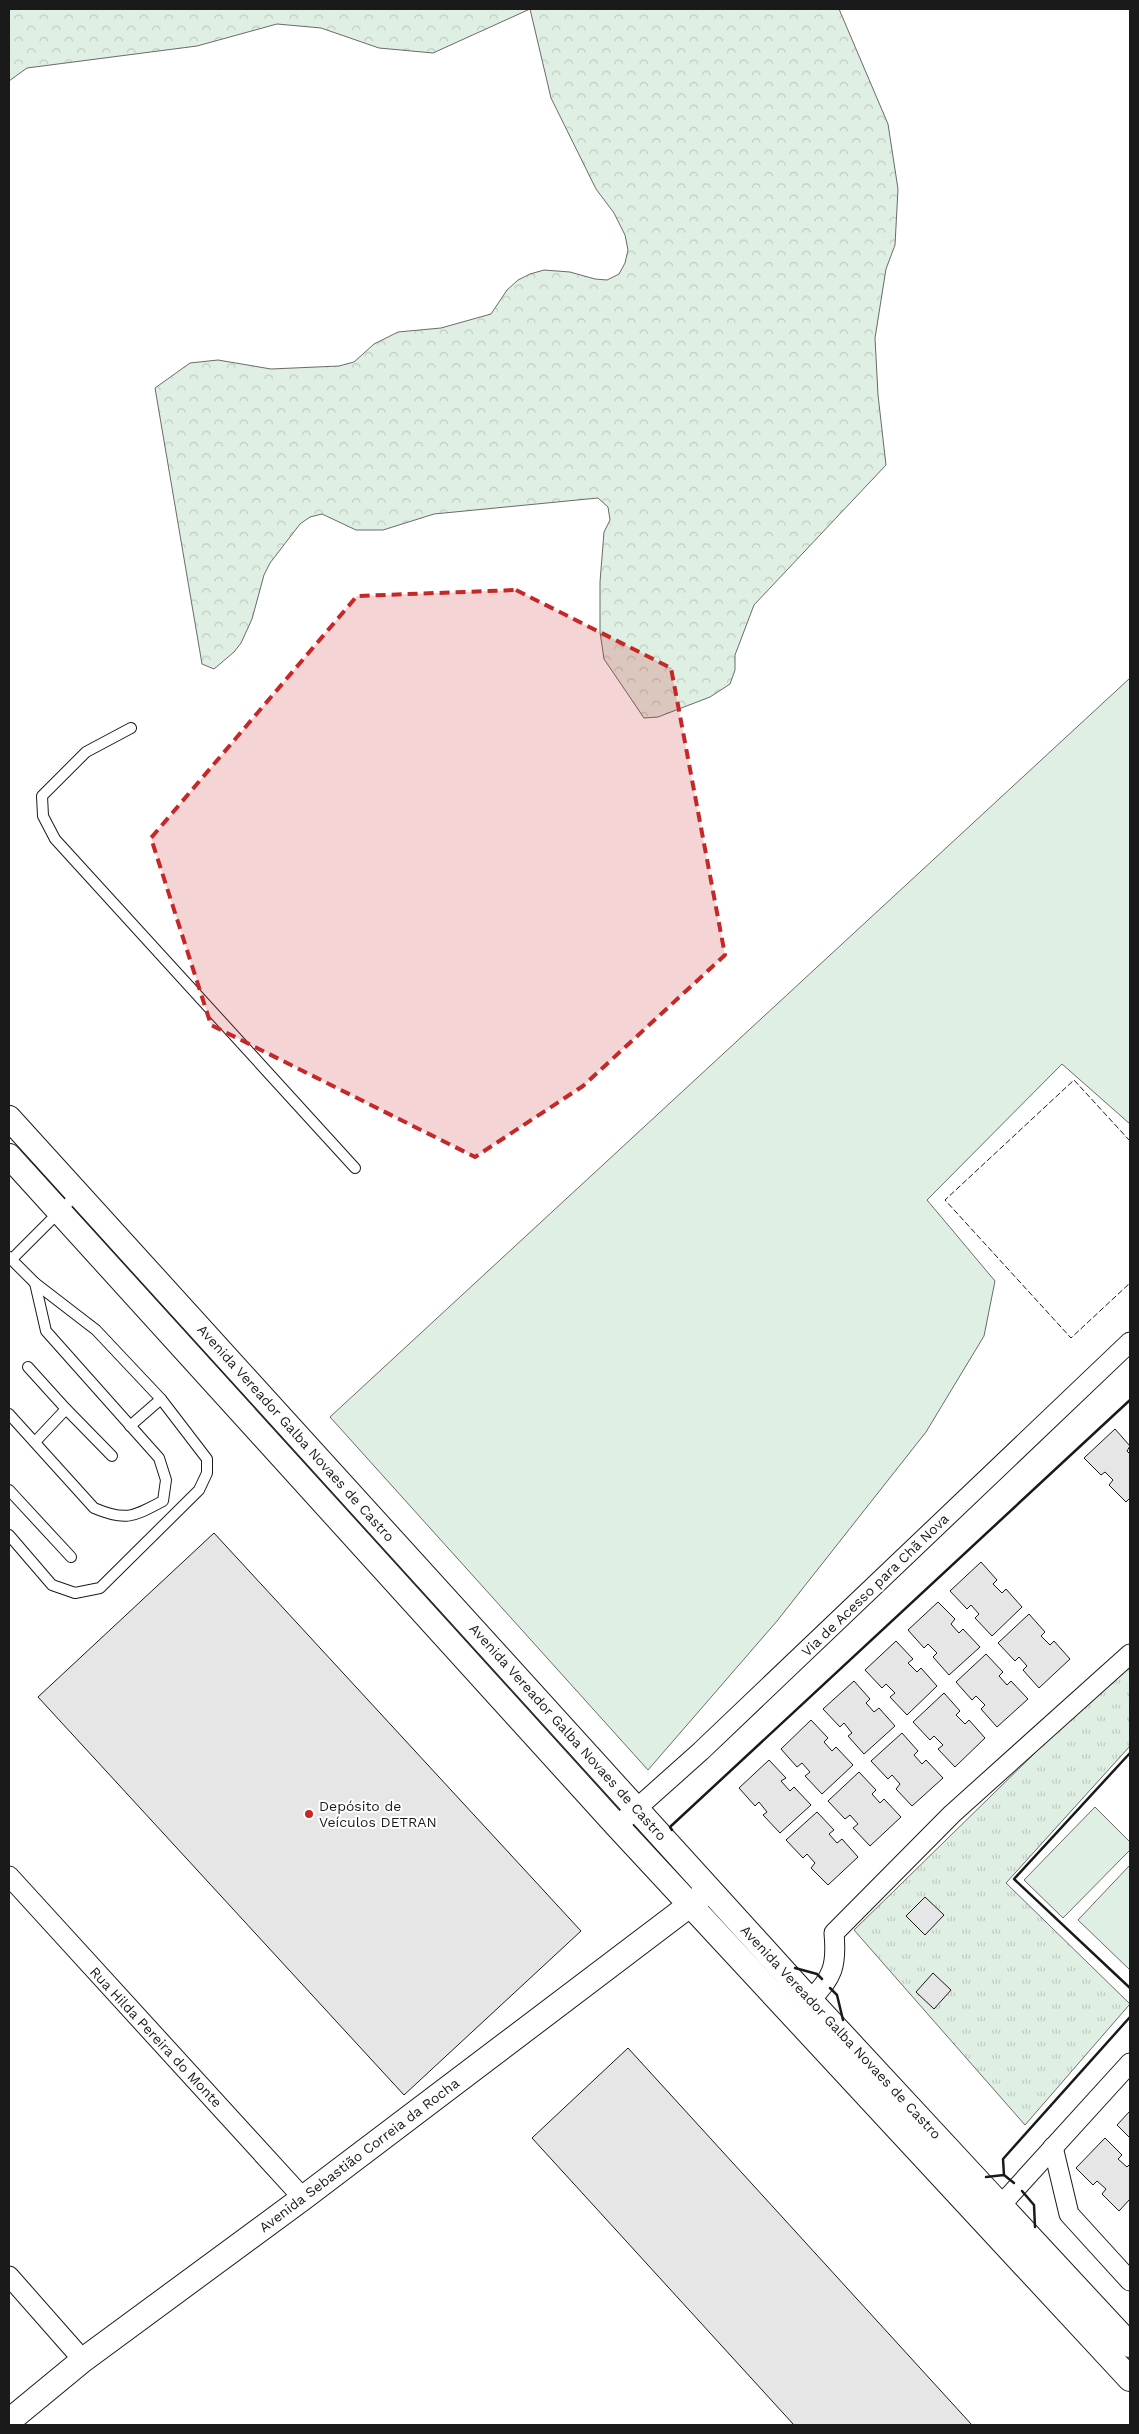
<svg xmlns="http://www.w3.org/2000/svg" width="1139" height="2434" font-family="'Work Sans',sans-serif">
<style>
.grass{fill:#e0efe3;stroke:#6a6a6a}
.forest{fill:url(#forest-crowns);stroke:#6a6a6a}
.park{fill:url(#park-tufts);stroke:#6a6a6a}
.building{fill:#e6e6e6;stroke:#1a1a1a}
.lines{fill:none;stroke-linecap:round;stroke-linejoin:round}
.service-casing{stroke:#1a1a1a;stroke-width:12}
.minor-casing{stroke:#1a1a1a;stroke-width:21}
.tertiary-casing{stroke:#1a1a1a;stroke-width:26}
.service{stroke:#fff;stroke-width:10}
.minor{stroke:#fff;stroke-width:19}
.tertiary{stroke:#fff;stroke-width:24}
.fence{stroke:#1a1a1a;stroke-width:1;stroke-dasharray:6 2.5;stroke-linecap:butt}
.wall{stroke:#1a1a1a;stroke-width:2.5}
.marked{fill:#c62828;fill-opacity:0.2;stroke:#c62828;stroke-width:4;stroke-dasharray:10 6;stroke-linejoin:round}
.poi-dot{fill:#c62828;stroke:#fff;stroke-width:2}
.labels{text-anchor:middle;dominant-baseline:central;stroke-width:4;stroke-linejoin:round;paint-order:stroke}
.street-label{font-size:14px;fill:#1a1a1a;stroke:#fff}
.poi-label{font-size:14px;fill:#1a1a1a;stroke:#fff;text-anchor:start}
</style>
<defs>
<pattern id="forest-crowns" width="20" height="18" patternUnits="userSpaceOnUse" patternTransform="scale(1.25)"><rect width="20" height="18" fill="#e0efe3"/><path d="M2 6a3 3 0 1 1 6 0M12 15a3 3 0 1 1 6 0" fill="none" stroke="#c0ccc2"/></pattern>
<pattern id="park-tufts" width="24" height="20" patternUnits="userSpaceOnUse" patternTransform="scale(1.25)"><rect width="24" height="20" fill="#e0efe3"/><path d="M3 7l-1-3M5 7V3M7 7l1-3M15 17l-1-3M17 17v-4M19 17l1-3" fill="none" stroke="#c0ccc2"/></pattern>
</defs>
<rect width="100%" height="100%" fill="#fff"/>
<g class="grass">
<path d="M1130 678V1124L1062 1064 927 1200 995 1281 984 1336 926 1432 777 1621 648 1770 330 1417Z"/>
<path d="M1095 1807 1130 1842V1850L1063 1918 1024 1880Z"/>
<path d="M1130 1865V1970L1078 1920Z"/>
</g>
<path class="forest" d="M9 9H839L888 124 898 189 895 245 886 269 875 338 878 395 886 465 754 605 735 655V670L730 684 710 697 658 717 644 718 604 659 600 632V582L604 532 610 520 608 507 598 498 434 514 383 530H356L322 514 310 517 300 524 270 563 264 575 252 619 241 643 234 652 214 669 202 664 155 388 190 363 218 360 271 369 339 366 354 362 374 344 398 332 441 328 491 314 507 290 518 280 530 274 544 270 570 272 595 279 607 280 619 274 625 263 628 250 625 235 614 213 596 189 551 98 530 9 433 53 379 48 321 28 277 24 197 46 27 68 9 81Z"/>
<path class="park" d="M1130 1660V1746L1006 1883 1130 2004 1025 2125 854 1930Z"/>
<g class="building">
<path d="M1115 1429 1130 1446 1127 1451 1130 1454V1498L1126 1502 1109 1485 1113 1480 1105 1472 1101 1475 1084 1458Z"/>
<path d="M214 1533 581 1931 404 2095 38 1697Z"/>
<path d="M981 1562 997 1580 993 1584 1002 1593 1006 1589 1022 1607 992 1636 975 1618 979 1614 971 1605 967 1609 950 1591Z"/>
<path d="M938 1602 955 1619 951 1624 959 1633 963 1629 980 1647 949 1675 933 1657 937 1653 928 1644 924 1648 908 1630Z"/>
<path d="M1029 1614 1045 1632 1041 1636 1050 1645 1054 1641 1070 1659 1039 1688 1023 1670 1027 1666 1019 1657 1015 1661 998 1643Z"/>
<path d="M896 1641 913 1659 908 1663 917 1672 921 1668 937 1686 907 1715 890 1697 895 1693 886 1684 882 1688 865 1670Z"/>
<path d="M986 1654 1003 1672 999 1676 1007 1685 1011 1681 1028 1699 997 1727 981 1709 985 1705 976 1696 972 1700 956 1682Z"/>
<path d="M854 1681 870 1699 866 1703 874 1712 879 1708 895 1726 864 1754 848 1736 852 1733 844 1723 840 1727 823 1709Z"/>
<path d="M944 1693 960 1711 956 1715 965 1724 969 1720 985 1738 955 1767 938 1749 943 1745 934 1736 930 1740 913 1722Z"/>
<path d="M811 1720 828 1738 824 1742 832 1751 836 1747 853 1765 822 1794 805 1776 810 1772 802 1763 797 1767 781 1749Z"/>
<path d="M902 1733 918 1751 914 1755 922 1764 926 1760 943 1778 912 1806 896 1789 900 1784 892 1775 888 1779 871 1761Z"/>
<path d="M769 1760 786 1778 781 1781 790 1791 794 1787 811 1805 780 1833 763 1815 767 1812 759 1802 755 1806 739 1788Z"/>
<path d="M859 1772 876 1790 872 1794 880 1803 884 1799 901 1817 870 1846 853 1828 858 1824 850 1815 845 1819 828 1801Z"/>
<path d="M817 1812 834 1830 829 1834 837 1843 842 1839 858 1857 828 1885 811 1868 815 1863 807 1854 803 1858 786 1840Z"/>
<path d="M925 1897 944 1915 925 1935 906 1916Z"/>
<path d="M933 1973 951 1990 934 2009 916 1992Z"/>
<path d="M628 2048 972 2425H794L532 2138Z"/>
<path d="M1130 2111V2138L1117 2125Z"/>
<path d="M1105 2138 1122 2155 1118 2159 1127 2167 1130 2164V2199L1119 2211 1102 2194 1106 2189 1097 2181 1093 2185 1076 2168Z"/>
</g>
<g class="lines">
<defs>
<g id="service">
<path d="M131 728 86 752 42 796 43 816 55 839 355 1168"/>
<path d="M9 1257 35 1283 96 1330 161 1399 207 1459V1473L199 1490 100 1588 75 1593 52 1585 9 1535"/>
<path d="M11 1260 77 1194"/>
<path d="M28 1367 66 1409 35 1442"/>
<path d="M66 1409 112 1456"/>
<path d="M9 1414 94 1508C127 1522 134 1516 163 1501L166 1480 159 1458 46 1331 35 1283"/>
<path d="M130 1426 161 1399"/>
<path d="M9 1490 71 1557"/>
</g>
<g id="minor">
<path d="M617 1826 701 1751 1130 1342"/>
<path d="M9 1876 303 2198"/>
<path d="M810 2000C833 1978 837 1965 834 1933L952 1814 1130 1654"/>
<path d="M1053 2147 1069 2214 1130 2281"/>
<path d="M1001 2205 1130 2063"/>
<path d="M9 2276 83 2360"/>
</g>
<g id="tertiary">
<path d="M9 1118 810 2000 1130 2345"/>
<path d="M9 1156 617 1826 1130 2379"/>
<path d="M9 2421 83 2360 303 2198 703 1895"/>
</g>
</defs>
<use href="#service" class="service-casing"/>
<use href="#minor" class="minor-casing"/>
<use href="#tertiary" class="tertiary-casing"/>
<use href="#service" class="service"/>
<use href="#minor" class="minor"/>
<use href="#tertiary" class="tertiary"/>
<path class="fence" d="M1130 1141 1074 1080 945 1200 1071 1338 1130 1283"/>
<g class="wall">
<path d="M1130 1753 1014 1879 1130 1988"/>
<path d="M672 1830 670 1827 1130 1400"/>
<path d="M795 1968 817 1974 822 1979"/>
<path d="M830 1988 837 1995 843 2020"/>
<path d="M1004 2175 1003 2159 1130 2017"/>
<path d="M986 2177 1004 2175 1014 2183"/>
<path d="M1022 2191 1034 2205 1035 2227"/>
</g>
</g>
<path class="marked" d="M516 590 671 668 725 955 583 1086 475 1157 211 1025 151 838 357 596Z"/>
<circle class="poi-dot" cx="309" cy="1814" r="5"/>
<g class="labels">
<g class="street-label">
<text transform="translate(296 1433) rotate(48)">Avenida Vereador Galba Novaes de Castro</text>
<text transform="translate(875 1585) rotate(-44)">Via de Acesso para Chã Nova</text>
<text transform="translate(568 1732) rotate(48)">Avenida Vereador Galba Novaes de Castro</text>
<text transform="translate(841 2032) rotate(47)">Avenida Vereador Galba Novaes de Castro</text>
<text transform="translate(156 2037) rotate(47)">Rua Hilda Pereira do Monte</text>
<text transform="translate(359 2155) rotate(-37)">Avenida Sebastião Correia da Rocha</text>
</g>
<g class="poi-label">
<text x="319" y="1806">Depósito de<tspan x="319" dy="16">Veículos DETRAN</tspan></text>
</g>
</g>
<rect width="1139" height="2434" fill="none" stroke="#1a1a1a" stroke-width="20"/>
</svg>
